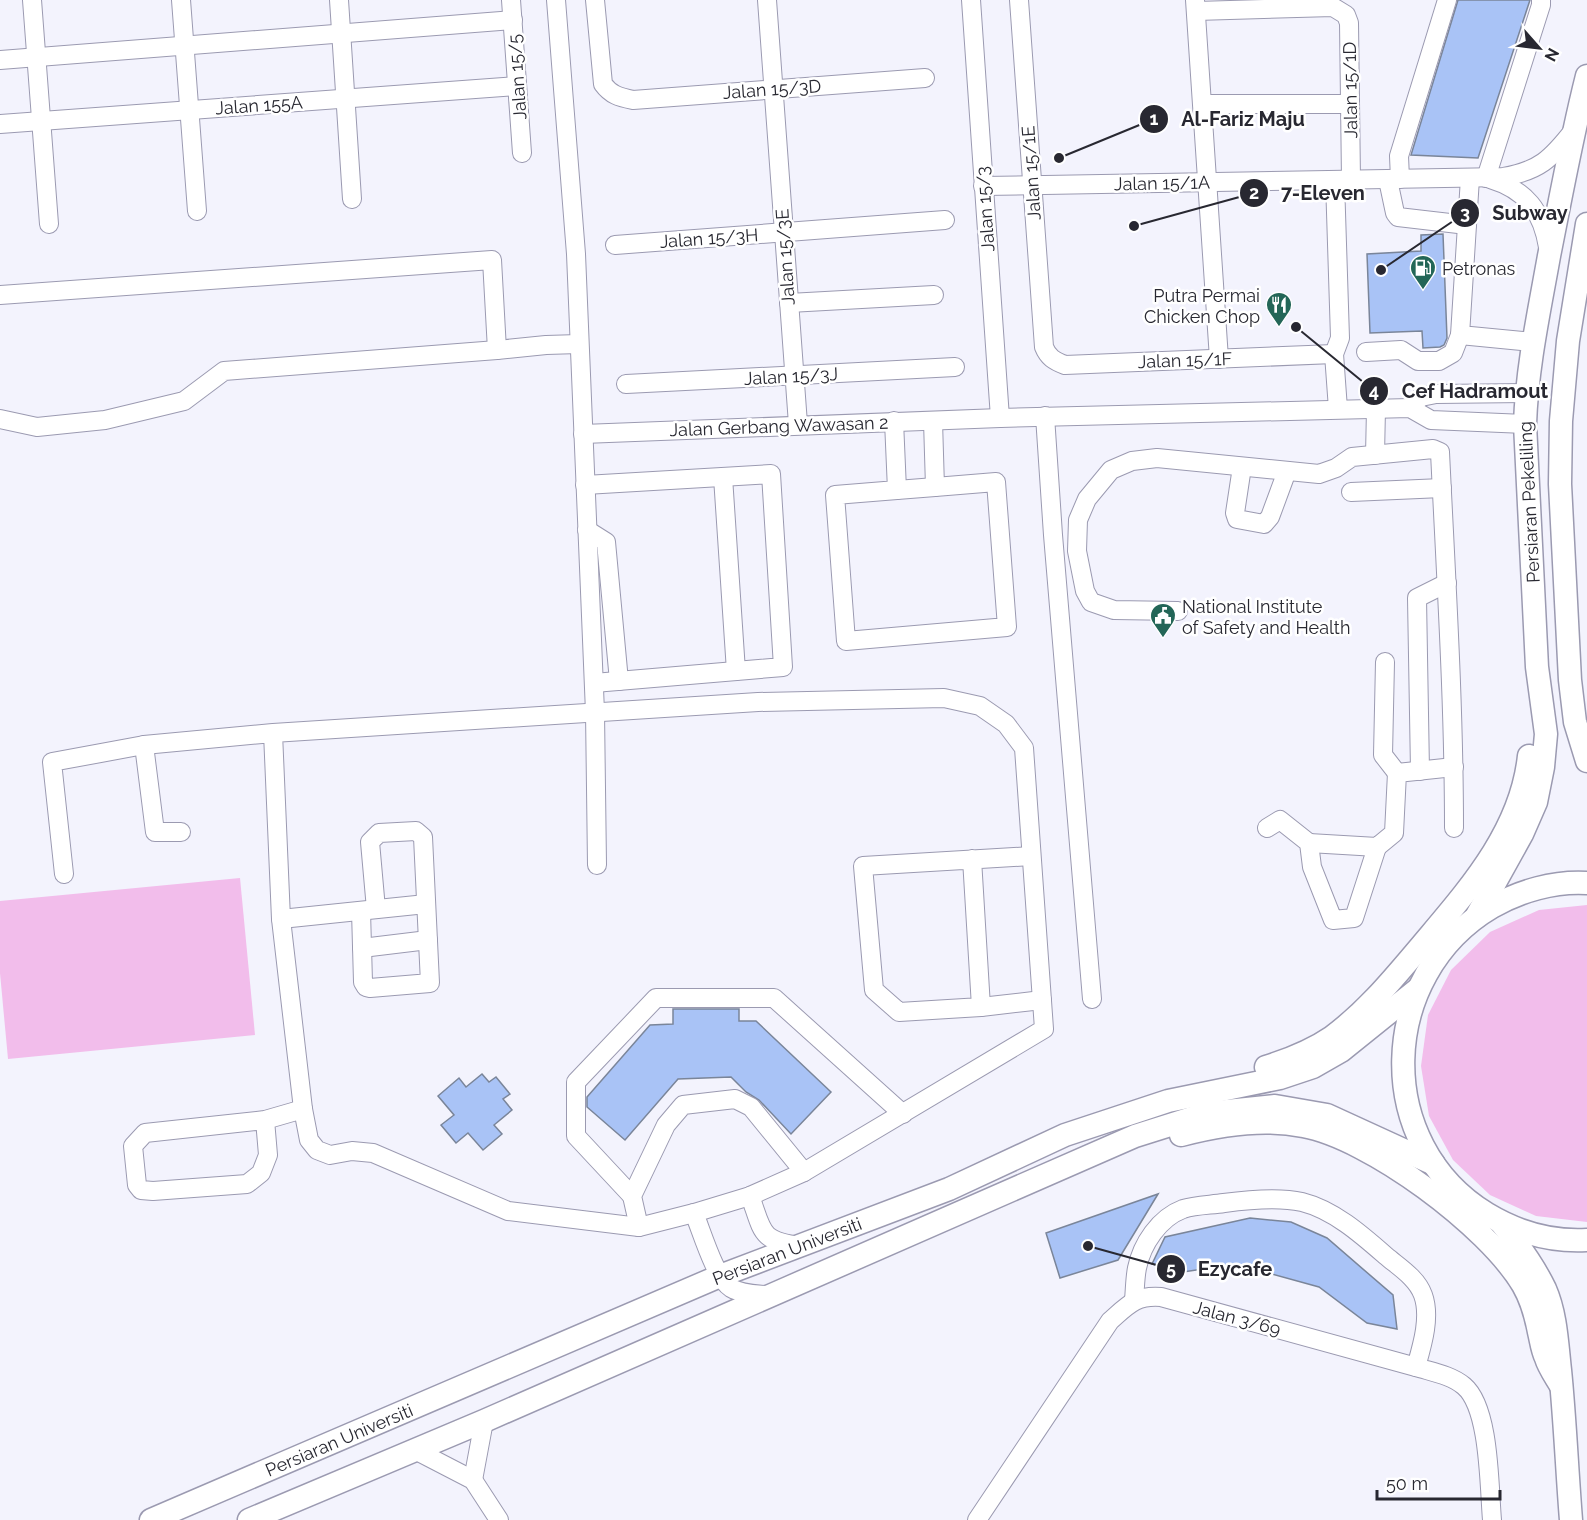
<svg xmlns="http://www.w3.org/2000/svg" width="1587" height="1520" font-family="Raleway,sans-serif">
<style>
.green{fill:#f2bdeb}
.building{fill:#a9c3f6;stroke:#7a8599;stroke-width:1.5}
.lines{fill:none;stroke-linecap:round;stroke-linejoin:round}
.minor-casing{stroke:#9b9ab1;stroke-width:20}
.major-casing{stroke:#9b9ab1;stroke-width:25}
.minor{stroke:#fff;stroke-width:18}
.major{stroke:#fff;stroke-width:22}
.labels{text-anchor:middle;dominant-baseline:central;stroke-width:5;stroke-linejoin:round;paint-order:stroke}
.street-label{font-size:18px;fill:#282831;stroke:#fff}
.poi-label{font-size:18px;fill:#282831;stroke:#fff;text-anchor:start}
.leader{fill:none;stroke:#282831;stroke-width:2}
.callout-dot{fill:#282831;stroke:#fff;stroke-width:2}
.mark-label{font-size:18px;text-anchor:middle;font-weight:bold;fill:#fff}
.callout-label{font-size:20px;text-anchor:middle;font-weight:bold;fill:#282831;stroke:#fff;stroke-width:5;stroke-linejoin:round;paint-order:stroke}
</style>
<rect width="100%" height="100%" fill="#f3f3fd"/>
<g class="green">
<path d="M240 878 255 1035 8 1059 0 973V901Z"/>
<path d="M1587 905V1222L1536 1216 1490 1195 1453 1160 1429 1116 1421 1066 1428 1015 1451 970 1490 932 1539 910Z"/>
</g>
<g class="building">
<path d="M1458 0H1530L1478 158 1411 155Z"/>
<path d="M1443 234 1447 338 1444 345 1440 347 1423 348 1422 331 1370 333 1367 254 1421 251V235Z"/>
<path d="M673 1009H739V1021H756L831 1092 791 1134 759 1100 746 1092 731 1077 678 1079 625 1140 587 1107V1097L650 1025 673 1024Z"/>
<path d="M482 1074 489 1082 496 1077 510 1094 503 1099 512 1110 494 1125 502 1134 483 1150 468 1133 456 1143 441 1125 454 1115 438 1096 459 1078 466 1087Z"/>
<path d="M1158 1194 1118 1260 1060 1278 1046 1233Z"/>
<path d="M1250 1218 1291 1222 1327 1238 1393 1295 1397 1329 1367 1323 1319 1287 1236 1264 1183 1272 1152 1264 1165 1237Z"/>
</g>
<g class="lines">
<defs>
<g id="minor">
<path d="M32 0 49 224"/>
<path d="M181 0 197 211"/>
<path d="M339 0 352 199"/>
<path d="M511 0 522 153"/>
<path d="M556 0 576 254 595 712 597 865"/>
<path d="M595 0 603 84C611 95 619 97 633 100L925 78"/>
<path d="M767 0 798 424"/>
<path d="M971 0 1000 418"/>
<path d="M1019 0 1044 347C1048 357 1054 361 1065 365L1334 354"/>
<path d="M1195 0 1219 359"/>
<path d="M1196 11 1333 7 1346 15 1349 23 1351 180"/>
<path d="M0 60 513 20"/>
<path d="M1203 104H1350"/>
<path d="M0 124 517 86"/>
<path d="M1470 178 1460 335 1532 342"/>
<path d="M1486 178 1541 5V0"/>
<path d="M1400 179 1399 156 1447 0"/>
<path d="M1490 179C1526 190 1542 211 1548 247"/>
<path d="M1388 180 1395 213 1398 217 1467 225"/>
<path d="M1335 181 1340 338 1334 354 1338 409"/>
<path d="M983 186 1503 177C1539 171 1551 159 1573 131"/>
<path d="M615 245 945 220"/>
<path d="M0 295 492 260 497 350"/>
<path d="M789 303 934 295"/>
<path d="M1366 352 1401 350 1418 361H1439L1453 353 1460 335"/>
<path d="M626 384 955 367"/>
<path d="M1410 408 1421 397 1436 394 1526 393"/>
<path d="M1045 416 1053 535 1092 999"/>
<path d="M0 419 37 427 105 420 184 401 224 371 497 350 546 345 579 344"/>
<path d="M894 421 897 490 835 495 846 641 1007 627 996 482 935 487 933 421"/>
<path d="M583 434 1000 418 1410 408 1431 420 1525 424"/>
<path d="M1375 455 1376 409"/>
<path d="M1242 467 1235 513 1237 519 1264 524 1270 517 1287 471"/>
<path d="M723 477 736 671"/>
<path d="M585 485 771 474 783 667 594 683"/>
<path d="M897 490 935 487"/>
<path d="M1351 492 1442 488"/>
<path d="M587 530 606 542 619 681"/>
<path d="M1178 611 1114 610 1091 602 1085 591 1077 551 1078 520 1087 499 1111 470 1132 461 1157 458 1319 474 1336 468 1352 457 1433 449 1440 452C1446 578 1454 703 1454 828"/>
<path d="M1385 662 1383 755 1397 773"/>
<path d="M144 745 155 832H181"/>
<path d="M1420 771 1417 598 1447 583"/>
<path d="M1267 828 1280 820 1309 843 1312 867 1333 920 1354 918 1377 847"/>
<path d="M1309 843 1377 847 1394 833 1397 773 1454 767"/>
<path d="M972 859 981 1007 899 1012 874 990 863 866 1031 856"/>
<path d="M64 874 52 762 144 745 273 733 758 702 944 698 980 706 1006 724 1024 748 1044 1029 804 1172 750 1196 694 1213 639 1227 508 1211 373 1153 352 1151 330 1155 317 1150 309 1140 303 1109 281 919 273 733"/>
<path d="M361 911 363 982 366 987 370 988 430 983 423 837 416 831 379 833 370 842 376 909"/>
<path d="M281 919 426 904"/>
<path d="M362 948 428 940"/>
<path d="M981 1007 1042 1000"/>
<path d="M265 1120 268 1155 261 1173 247 1184 153 1191 141 1190 137 1185 133 1146 145 1133 265 1120 303 1109"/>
<path d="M632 1196 576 1136V1082L656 998H774L903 1114"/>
<path d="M750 1196C763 1231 759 1241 800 1246"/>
<path d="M694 1213C702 1232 715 1278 731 1288 743 1295 760 1294 773 1296"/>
<path d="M639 1227 632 1196 666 1125 683 1105 735 1099 751 1107 804 1172"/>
<path d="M1134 1300C1135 1289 1135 1278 1137 1268 1142 1244 1159 1218 1183 1209 1195 1205 1211 1205 1224 1203 1246 1200 1280 1197 1302 1202 1334 1210 1362 1235 1386 1256 1399 1267 1417 1278 1423 1295 1431 1317 1422 1346 1416 1367"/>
<path d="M415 1450 473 1480 499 1520"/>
<path d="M473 1480 484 1421"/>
<path d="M977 1520 1110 1321C1128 1305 1136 1295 1161 1297L1416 1367C1432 1372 1451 1375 1464 1386 1490 1408 1489 1486 1492 1520"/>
</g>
<g id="major">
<path d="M1587 224 1568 341 1561 421 1560 484 1570 680 1575 722 1587 761"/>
<path d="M1587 883C1554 881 1520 891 1492 907 1377 975 1372 1144 1487 1214 1517 1232 1552 1242 1587 1240"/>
<path d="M1476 917 1522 834 1536 802 1543 767 1546 734 1537 667 1525 424C1527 367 1539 312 1549 256 1561 196 1572 135 1587 76"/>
<path d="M1266 1067C1288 1060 1313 1050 1332 1037 1367 1011 1393 979 1421 946 1468 890 1521 832 1529 756"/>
<path d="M1181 1135C1219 1125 1264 1118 1303 1126 1370 1138 1488 1226 1523 1285 1531 1299 1536 1316 1539 1332 1541 1340 1542 1350 1546 1358 1549 1368 1556 1377 1561 1386"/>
<path d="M1502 1224C1518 1244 1534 1266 1545 1289 1556 1314 1557 1343 1560 1370 1565 1420 1567 1470 1571 1520"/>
<path d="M151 1520 720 1276 949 1189 1065 1135 1168 1101 1280 1078 1313 1067 1341 1051 1418 989"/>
<path d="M249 1520 484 1421 1135 1136 1208 1113 1275 1106 1327 1115 1434 1164"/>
</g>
</defs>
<use href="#minor" class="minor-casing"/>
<use href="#major" class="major-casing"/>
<use href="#minor" class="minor"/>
<use href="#major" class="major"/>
</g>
<defs>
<symbol id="fuel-pin" viewBox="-11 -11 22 30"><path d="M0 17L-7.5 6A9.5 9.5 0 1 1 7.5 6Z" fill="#236657" stroke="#fff"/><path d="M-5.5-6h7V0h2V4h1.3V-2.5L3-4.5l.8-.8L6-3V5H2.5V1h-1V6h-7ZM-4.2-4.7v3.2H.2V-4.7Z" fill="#fff"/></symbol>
<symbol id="restaurant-pin" viewBox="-11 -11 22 30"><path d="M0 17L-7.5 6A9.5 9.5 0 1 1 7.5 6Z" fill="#236657" stroke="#fff"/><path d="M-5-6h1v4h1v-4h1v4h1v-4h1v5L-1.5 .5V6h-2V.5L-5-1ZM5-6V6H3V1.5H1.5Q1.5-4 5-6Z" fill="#fff"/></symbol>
<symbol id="civic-pin" viewBox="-11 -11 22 30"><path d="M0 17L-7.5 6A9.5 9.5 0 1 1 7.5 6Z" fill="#236657" stroke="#fff"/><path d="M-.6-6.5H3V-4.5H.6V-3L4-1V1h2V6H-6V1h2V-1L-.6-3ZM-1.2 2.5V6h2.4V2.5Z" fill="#fff"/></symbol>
</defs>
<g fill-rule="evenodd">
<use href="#fuel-pin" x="1408" y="253" width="30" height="40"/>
<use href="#restaurant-pin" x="1264" y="290" width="30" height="40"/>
<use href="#civic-pin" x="1148" y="601" width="30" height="40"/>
</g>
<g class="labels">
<g class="street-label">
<text transform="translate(517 77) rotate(-94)">Jalan 15/5</text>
<text transform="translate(772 89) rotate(-4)">Jalan 15/3D</text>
<text transform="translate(1350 90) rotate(-91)">Jalan 15/1D</text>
<text transform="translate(259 105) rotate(-4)">Jalan 155A</text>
<text transform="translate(1031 173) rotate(-94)">Jalan 15/1E</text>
<text transform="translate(1162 183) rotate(-1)">Jalan 15/1A</text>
<text transform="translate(985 209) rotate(-94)">Jalan 15/3</text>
<text transform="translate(709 238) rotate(-4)">Jalan 15/3H</text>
<text transform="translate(785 257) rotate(-94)">Jalan 15/3E</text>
<text transform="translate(1185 360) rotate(-2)">Jalan 15/1F</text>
<text transform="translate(791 376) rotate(-3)">Jalan 15/3J</text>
<text transform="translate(779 426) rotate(-2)">Jalan Gerbang Wawasan 2</text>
<text transform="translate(1529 502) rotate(-93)">Persiaran Pekeliling</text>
<text transform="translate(787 1251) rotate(-21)">Persiaran Universiti</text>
<text transform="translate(1237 1318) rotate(15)">Jalan 3/69</text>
<text transform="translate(339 1440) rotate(-23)">Persiaran Universiti</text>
</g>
<g class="poi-label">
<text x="1442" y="268">Petronas</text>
<text x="1260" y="295" text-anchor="end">Putra Permai<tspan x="1260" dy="21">Chicken Chop</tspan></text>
<text x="1182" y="606">National Institute<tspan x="1182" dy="21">of Safety and Health</tspan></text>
</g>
</g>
<path class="leader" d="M1059 158L1154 119M1134 226L1254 193M1381 270L1465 213M1296 327L1374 391M1088 1246L1171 1269"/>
<g class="callout-dot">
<circle cx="1059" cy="158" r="6"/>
<circle cx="1134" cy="226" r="6"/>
<circle cx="1381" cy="270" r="6"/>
<circle cx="1296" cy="327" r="6"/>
<circle cx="1088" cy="1246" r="6"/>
<circle cx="1154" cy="119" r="15"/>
<circle cx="1254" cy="193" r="15"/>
<circle cx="1465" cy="213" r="15"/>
<circle cx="1374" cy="391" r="15"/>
<circle cx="1171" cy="1269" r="15"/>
</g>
<g class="mark-label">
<text x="1154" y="125">1</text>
<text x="1254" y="199">2</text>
<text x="1465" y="219">3</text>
<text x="1374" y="397">4</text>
<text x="1171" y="1275">5</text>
</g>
<g class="callout-label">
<text x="1243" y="126">Al-Fariz Maju</text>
<text x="1323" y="200">7-Eleven</text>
<text x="1530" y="220">Subway</text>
<text x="1475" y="398">Cef Hadramout</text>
<text x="1235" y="1276">Ezycafe</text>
</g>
<g transform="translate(1539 48) rotate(118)" stroke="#ffffff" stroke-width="4.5" paint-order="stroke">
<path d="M0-4.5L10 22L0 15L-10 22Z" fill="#282831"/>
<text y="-9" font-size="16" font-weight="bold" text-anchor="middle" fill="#282831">N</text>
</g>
<path d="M1377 1490v9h123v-9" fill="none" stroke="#282831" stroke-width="3"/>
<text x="1386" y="1490" font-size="18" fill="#282831" stroke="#ffffff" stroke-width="4.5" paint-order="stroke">50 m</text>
</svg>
